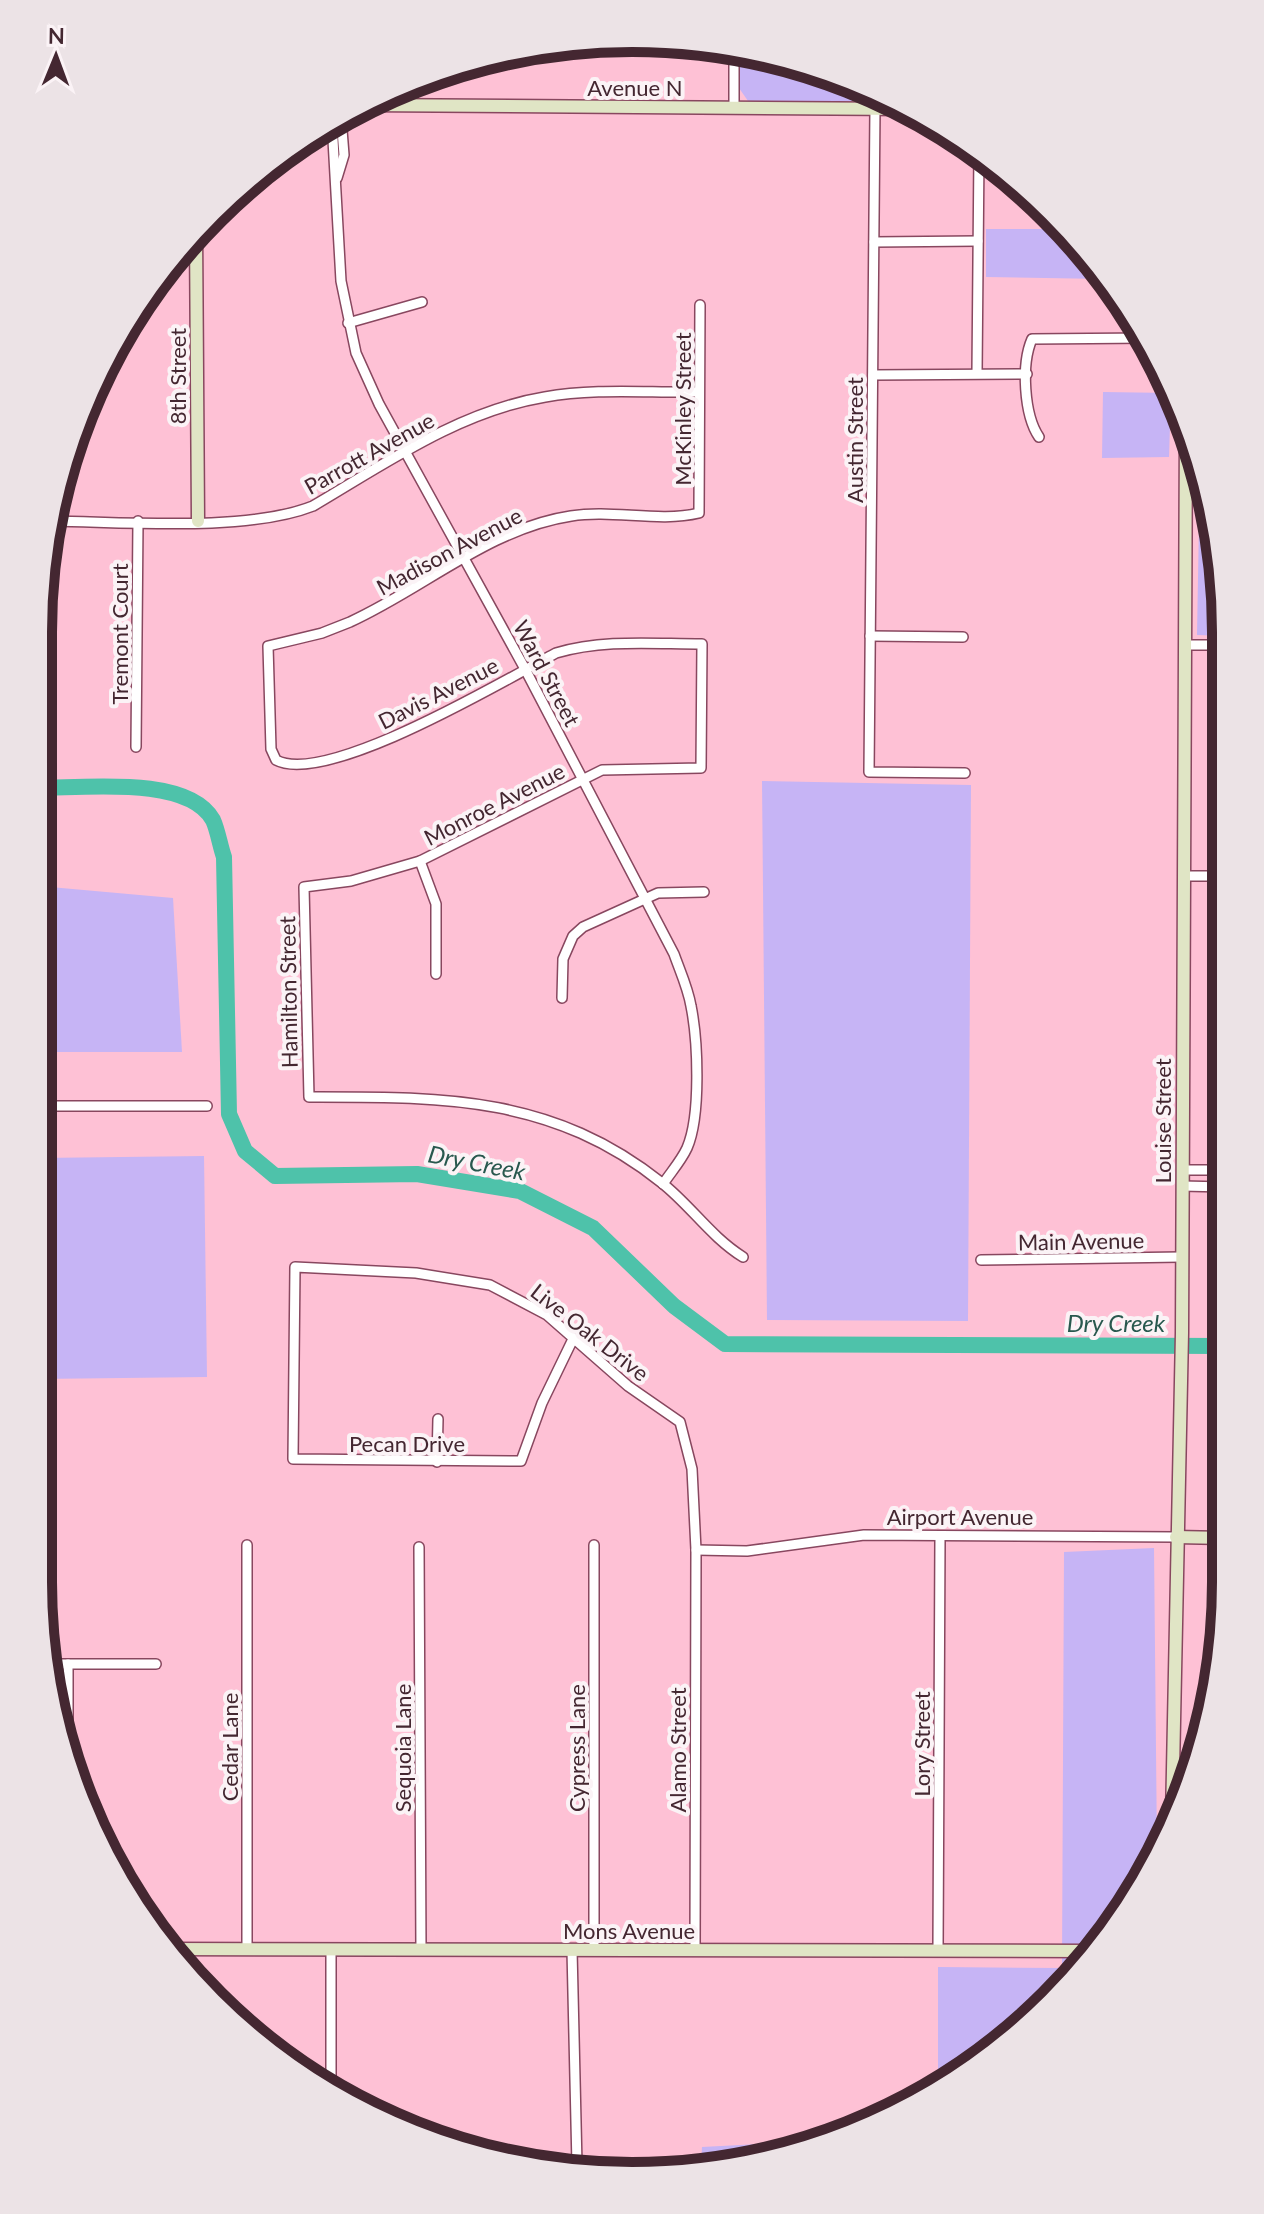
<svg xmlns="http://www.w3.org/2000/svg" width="1264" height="2214" font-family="Lato,sans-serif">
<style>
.green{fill:#c6b4f5}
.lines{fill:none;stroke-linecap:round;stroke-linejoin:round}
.river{stroke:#4ec2aa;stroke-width:16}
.street-casing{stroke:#88475f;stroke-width:12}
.secondary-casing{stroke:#88475f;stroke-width:15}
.street{stroke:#fff;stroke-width:9}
.secondary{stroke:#e0e5c5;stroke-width:12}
.labels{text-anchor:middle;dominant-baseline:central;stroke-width:8;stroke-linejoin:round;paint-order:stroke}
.street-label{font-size:22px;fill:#442731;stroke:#fbf3f6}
.water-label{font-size:24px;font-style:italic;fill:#28584e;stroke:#fbf3f6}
.rim{fill:none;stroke:#442731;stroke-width:10}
</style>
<rect width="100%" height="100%" fill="#fec1d5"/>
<g class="green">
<path d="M739 48 859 83 893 101H748L739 88Z"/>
<path d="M1058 220 1104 279 986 277V229H1050Z"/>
<path d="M1103 392 1171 393 1169 457 1102 458Z"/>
<path d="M1200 466 1225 593V636L1197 635Z"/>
<path d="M762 781 971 785 968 1321 767 1320Z"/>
<path d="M39 886 173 898 182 1052H39Z"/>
<path d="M204 1156 207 1377 38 1379 39 1158Z"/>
<path d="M1154 1548 1157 1850 1126 1912 1023 2029 938 2082V1967L1062 1968 1064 1552Z"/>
<path d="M815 2141 701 2168 702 2147Z"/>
</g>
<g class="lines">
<path class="river" d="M39 788C83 788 188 775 213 820 218 831 220 846 224 857L229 1114 245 1151 275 1176 417 1174 520 1191 593 1228 674 1306 725 1344 1225 1346"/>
<defs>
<g id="street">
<path d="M734 48V108"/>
<path d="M875 108 869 772 965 773"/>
<path d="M332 122 341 281 356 353 379 404 525 669 674 954C680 971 688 988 691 1006 698 1041 701 1116 687 1148 681 1161 671 1172 663 1184"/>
<path d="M337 178 344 155 341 117"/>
<path d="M874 242 978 241"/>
<path d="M175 257H196"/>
<path d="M700 305 699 513C658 523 613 509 571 516 490 528 423 589 350 622L322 633 268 646 271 749 276 760C326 787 505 680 556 653 604 639 652 644 702 644L701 768 602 770 420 861 351 881 304 887 309 1097C441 1097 552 1095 662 1183 691 1206 711 1237 743 1257"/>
<path d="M348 323 422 302"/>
<path d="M977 373 979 152"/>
<path d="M873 375 1027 374"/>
<path d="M1039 437C1024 415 1021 364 1032 339L1148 338"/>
<path d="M62 481V521"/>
<path d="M54 521C127 522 247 532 313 506 386 463 460 411 545 397 595 388 648 393 698 392"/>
<path d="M870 636 963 637"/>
<path d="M1185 645H1225"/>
<path d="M136 747 138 521"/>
<path d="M420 861 436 904V974"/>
<path d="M1184 876H1225"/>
<path d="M562 998 563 959 573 936 583 927 658 893 704 892"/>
<path d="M39 1106H207"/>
<path d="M1182 1170H1225"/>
<path d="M1182 1186 1225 1187"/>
<path d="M981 1260 1181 1257"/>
<path d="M572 1341 542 1403 521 1461 293 1459 295 1267 416 1273 490 1285 547 1315 628 1386 680 1422 692 1469 696 1550 695 1951"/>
<path d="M437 1462 438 1419"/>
<path d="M247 1545V1950"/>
<path d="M594 1545V1950"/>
<path d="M419 1547 421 1950"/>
<path d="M696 1550 747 1551 864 1535 1176 1537"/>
<path d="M52 1664H156"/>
<path d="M68 1763V1664"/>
<path d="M331 1950V2089"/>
<path d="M572 1950 577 2165"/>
<path d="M938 1951 940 1537"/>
</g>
<g id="secondary">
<path d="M363 105 907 109"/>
<path d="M196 231 198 521"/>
<path d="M1176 1537 1225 1538"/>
<path d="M1172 1818 1182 1333 1186 423"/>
<path d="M167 1949 1091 1951"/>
</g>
</defs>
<use href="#street" class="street-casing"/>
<use href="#secondary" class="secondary-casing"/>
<use href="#street" class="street"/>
<use href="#secondary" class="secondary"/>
</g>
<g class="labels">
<g class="street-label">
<text x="635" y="87">Avenue N</text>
<text transform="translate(177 376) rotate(-90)">8th Street</text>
<text transform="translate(682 409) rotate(-90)">McKinley Street</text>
<text transform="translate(854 440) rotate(-90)">Austin Street</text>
<text transform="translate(369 453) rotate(-29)">Parrott Avenue</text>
<text transform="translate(449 551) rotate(-28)">Madison Avenue</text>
<text transform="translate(119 634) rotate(-90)">Tremont Court</text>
<text transform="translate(547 673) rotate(62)">Ward Street</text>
<text transform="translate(438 693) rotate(-27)">Davis Avenue</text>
<text transform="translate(494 804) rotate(-27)">Monroe Avenue</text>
<text transform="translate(288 992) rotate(-91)">Hamilton Street</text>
<text transform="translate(1162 1121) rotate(-90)">Louise Street</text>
<text transform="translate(1081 1241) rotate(-1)">Main Avenue</text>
<text transform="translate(590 1332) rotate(38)">Live Oak Drive</text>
<text x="407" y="1443">Pecan Drive</text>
<text x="960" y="1516">Airport Avenue</text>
<text transform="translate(921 1744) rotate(-90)">Lory Street</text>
<text transform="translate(229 1747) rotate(-90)">Cedar Lane</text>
<text transform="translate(402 1748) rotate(-90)">Sequoia Lane</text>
<text transform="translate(576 1748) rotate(-90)">Cypress Lane</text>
<text transform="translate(677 1750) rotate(-90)">Alamo Street</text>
<text x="629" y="1930">Mons Avenue</text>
</g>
<g class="water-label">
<text transform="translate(477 1162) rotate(11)">Dry Creek</text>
<text x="1116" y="1322">Dry Creek</text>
</g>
</g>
<path d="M0 0H1264V2214H0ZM632 52H632A580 580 0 0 1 1212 632V1582A580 580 0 0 1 632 2162H632A580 580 0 0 1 52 1582V632A580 580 0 0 1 632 52Z" fill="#ece3e6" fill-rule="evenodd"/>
<path class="rim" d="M632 52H632A580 580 0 0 1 1212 632V1582A580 580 0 0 1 632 2162H632A580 580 0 0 1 52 1582V632A580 580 0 0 1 632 52Z"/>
<g transform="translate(56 56) rotate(1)" stroke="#fbf3f6" stroke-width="6" paint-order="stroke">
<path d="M0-6L14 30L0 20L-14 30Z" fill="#442731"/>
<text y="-12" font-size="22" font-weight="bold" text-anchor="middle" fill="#442731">N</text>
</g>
</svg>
